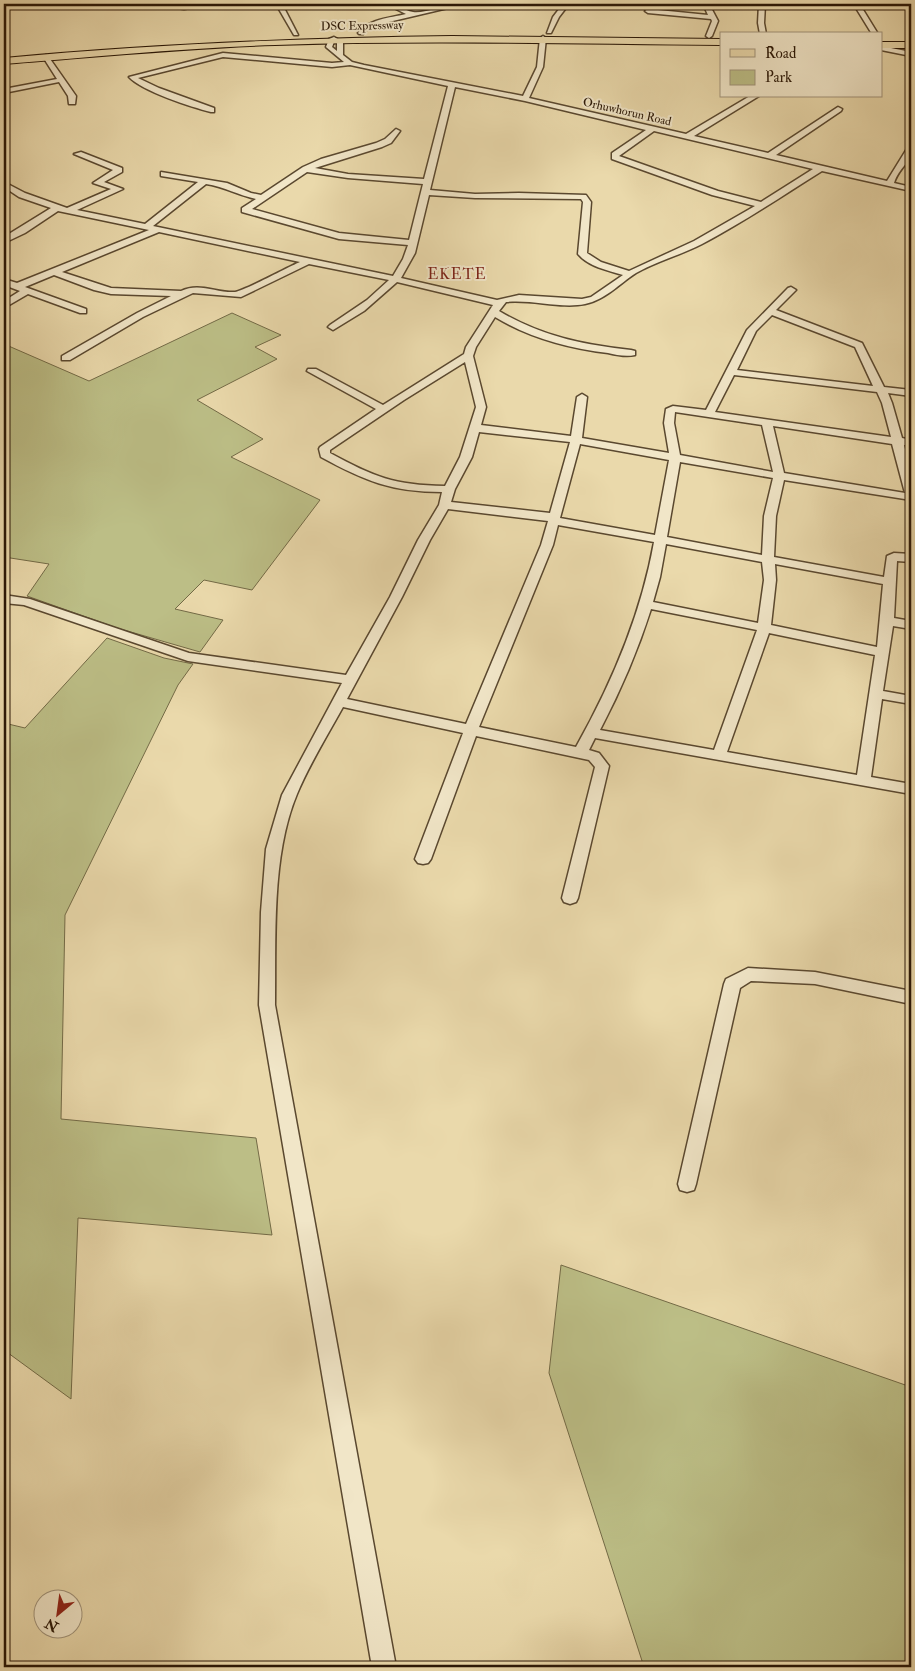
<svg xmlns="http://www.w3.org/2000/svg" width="915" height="1671" font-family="'IM FELL Double Pica',serif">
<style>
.green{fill:#bcbe86;stroke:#736a46}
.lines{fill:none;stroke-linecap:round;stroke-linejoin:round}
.minor-casing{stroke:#5a482f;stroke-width:3}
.major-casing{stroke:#2a1706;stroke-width:2}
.minor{fill:#f1e6c8;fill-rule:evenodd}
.major{fill:#ead9ab;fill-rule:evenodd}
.labels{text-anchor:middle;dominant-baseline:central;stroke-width:4;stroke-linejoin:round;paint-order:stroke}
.far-street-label{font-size:12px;fill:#2a1706;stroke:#f1e6c8}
.far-quarter-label{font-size:15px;letter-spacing:1px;fill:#7a1f14;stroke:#f1e6c8}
</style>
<rect width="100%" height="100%" fill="#ead9ab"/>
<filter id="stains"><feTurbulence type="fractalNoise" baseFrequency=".004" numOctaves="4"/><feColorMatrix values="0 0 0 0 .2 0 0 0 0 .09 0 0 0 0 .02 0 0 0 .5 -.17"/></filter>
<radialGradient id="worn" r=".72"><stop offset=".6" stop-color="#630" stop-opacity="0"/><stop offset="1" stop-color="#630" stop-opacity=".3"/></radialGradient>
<g class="green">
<path d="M232 313 281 335 255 347 277 359 197 400 263 439 231 457 320 500 252 590 204 580 175 609 223 620 200 652 117 628 27 596 49 564 4 557V344L89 381Z"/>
<path d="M107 638 164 658 193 664 178 685 65 915 61 1119 256 1138 272 1235 78 1218 71 1399 4 1350V723L25 728Z"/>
<path d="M561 1265 911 1387V1667H644L549 1373Z"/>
</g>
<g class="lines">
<defs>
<g id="minor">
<path d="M146 4H218L184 9Z"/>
<path d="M276 4H282L298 35H294Z"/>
<path d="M386 4C397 3 403 10 413 12 424 14 449 3 465 4L380 24 368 28 363 34H359L358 33C369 19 389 18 406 14Z"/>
<path d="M563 4H569L559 17 551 33H547L553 17Z"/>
<path d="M703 4H709L718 21 712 36 709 38 706 36 712 21 711 19 648 13 645 11 648 9 708 15Z"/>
<path d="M759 4H765L764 23 766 34H760L758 23Z"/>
<path d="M856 4H862V8L878 34H872L856 8Z"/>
<path d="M543 36 546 38 543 67 529 98 686 134 750 96H759L694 136 768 153 838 107 842 109 841 111 776 155 887 181 908 147H911C911 164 899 167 894 183L911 187V191L822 171C782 196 744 222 702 244 681 255 657 261 636 273 619 284 605 300 585 304 561 309 531 299 506 302L499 311C541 336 583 345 631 350L635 351V355C626 357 616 355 608 353 567 348 530 338 495 317L476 347 473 356 486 407 481 425 571 436 577 397 582 394 587 397 582 438 669 453 664 423 666 409 673 406 706 410 747 330 788 288 791 287 796 290 776 310 862 343 884 387 911 390V396L888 393 892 403 902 438 911 440V446L904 445 911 473V500L784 480 776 516 774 557 884 577 887 556 894 553 911 554V562L897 561 894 618 911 621V629L893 626 883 691 911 696V704L882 699 871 777 911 784V794L595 738 589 750 599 753 609 766 578 898 576 902 570 904 564 902 562 898 595 767 589 760 476 736 431 859 428 863 423 864 418 863 415 859 463 733 343 707C327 736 309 765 297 794 271 856 276 939 275 1005L396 1667H372L259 1005 261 912 266 849 282 795 342 683 188 661 24 605 4 603V595L30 599 189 653 346 675 390 597 418 540 439 505 442 492C392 492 365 481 321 457L319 449 320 447 376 409 307 371 308 369H316L383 405 464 354 466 347 493 305 397 282 364 311 333 330 328 327 330 325 367 300 389 280 309 264 241 297 193 293 143 317 70 360H62V356L137 313 171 296 111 294 94 290 54 275 25 287 86 309V313H80L28 294 4 308V301L20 291 4 285V279L17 283 149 230 58 211 25 233 4 243V237L51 208 19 197 4 187V182L25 193 67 208 111 189 93 183 113 170 74 154 81 152 122 168V172L104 182 123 189 77 210 145 224 198 182 161 176V172L227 183 251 193 261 195 303 167 321 159 376 143 385 139 396 129 400 131 391 143 382 147 315 168 348 174 424 179 448 86 350 65 332 67 223 57 138 78 159 88 214 108V112H211C191 107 142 91 129 77L223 53 332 63 344 62 326 47 329 39 334 37 343 42V55L352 62 364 65 523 96 537 67 540 38ZM334 42 337 43V51L332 47ZM455 87 525 101 646 130 612 153V159L712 195 755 206 694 241 629 271 601 262 587 253 591 202 586 195 519 193 475 194 430 190ZM654 131 813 169 761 202 718 191 619 156ZM307 172 348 178 423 184 409 240 339 233 252 209ZM206 184C225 187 238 195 256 199L242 208V212L339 239 408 245 403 259 393 276 153 226ZM429 195 475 198 581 199 583 202 578 254C589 267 607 270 623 275L591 297 582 299 519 295 497 300 401 278 415 253ZM159 232 300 262C288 267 244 291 235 292 216 293 199 282 181 291L111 288 62 272ZM772 315 855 347 873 386 737 370 756 331ZM465 362 476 407 460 457 445 486C394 485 374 477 330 453V450L404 400ZM734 375 877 392 882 403 891 437 715 412ZM675 412 762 425 773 472 680 455 674 423ZM773 426 892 444 905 493 784 473ZM479 432 570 442 550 513 451 502 455 489 472 457ZM580 444 669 460 655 535 560 518ZM680 462 773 478 764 516 762 555 667 537ZM448 509 548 521 541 545 466 724 347 699 402 597 430 540ZM558 525 654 542C641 615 612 683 576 747L479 727 553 545ZM666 544 762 562 764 580 758 623 653 602 660 577ZM775 564 883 584 877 647 771 625 776 580ZM651 609 757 630 714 750 600 730C620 692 638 650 651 609ZM769 633 875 655 857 775 727 752Z"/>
<path d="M881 46 911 52V56L881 50Z"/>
<path d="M46 55 48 56 76 96 75 104H69L68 96 59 82 4 93V89L57 79 43 57Z"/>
<path d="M748 968 815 972 911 991V1004L815 984 751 981 740 988 696 1184 694 1190 687 1192 680 1190 678 1184 724 984 726 979Z"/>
</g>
<g id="major">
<path d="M452 36 721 39V45C572 44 424 40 275 45 184 48 94 57 4 64V58C153 44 302 38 452 36Z"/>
<rect x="881" y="42" width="30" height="6"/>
</g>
</defs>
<use href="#minor" class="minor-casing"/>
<use href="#major" class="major-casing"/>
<use href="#minor" class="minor"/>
<use href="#major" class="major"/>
</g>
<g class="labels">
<g class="far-street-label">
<text transform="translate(362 26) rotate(-1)">DSC Expressway</text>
<text transform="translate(627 112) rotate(13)">Orhuwhorun Road</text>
</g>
<g class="far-quarter-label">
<text x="457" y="274">EKETE</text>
</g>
</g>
<rect width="915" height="1671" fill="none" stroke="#ead9ab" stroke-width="20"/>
<rect x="5" y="5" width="905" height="1661" fill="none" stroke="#2a1706" stroke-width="2.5"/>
<rect x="10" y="10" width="895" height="1651" fill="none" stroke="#2a1706"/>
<rect x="720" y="32" width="162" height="65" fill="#f1e6c8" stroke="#a1937a"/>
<rect x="730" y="49" width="25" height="8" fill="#ead9ab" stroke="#a1937a"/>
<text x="765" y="58" font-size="15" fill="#2a1706">Road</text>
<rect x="730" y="70" width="25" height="15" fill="#bcbe86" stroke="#a1937a"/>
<text x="765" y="82" font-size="15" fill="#2a1706">Park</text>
<g transform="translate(58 1614) rotate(209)"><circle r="24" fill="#f1e6c8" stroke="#a1937a"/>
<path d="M0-4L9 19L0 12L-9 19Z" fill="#8f2418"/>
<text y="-8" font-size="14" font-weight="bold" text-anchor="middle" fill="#2a1706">N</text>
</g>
<rect width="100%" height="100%" filter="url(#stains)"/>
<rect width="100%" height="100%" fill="url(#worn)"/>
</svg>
